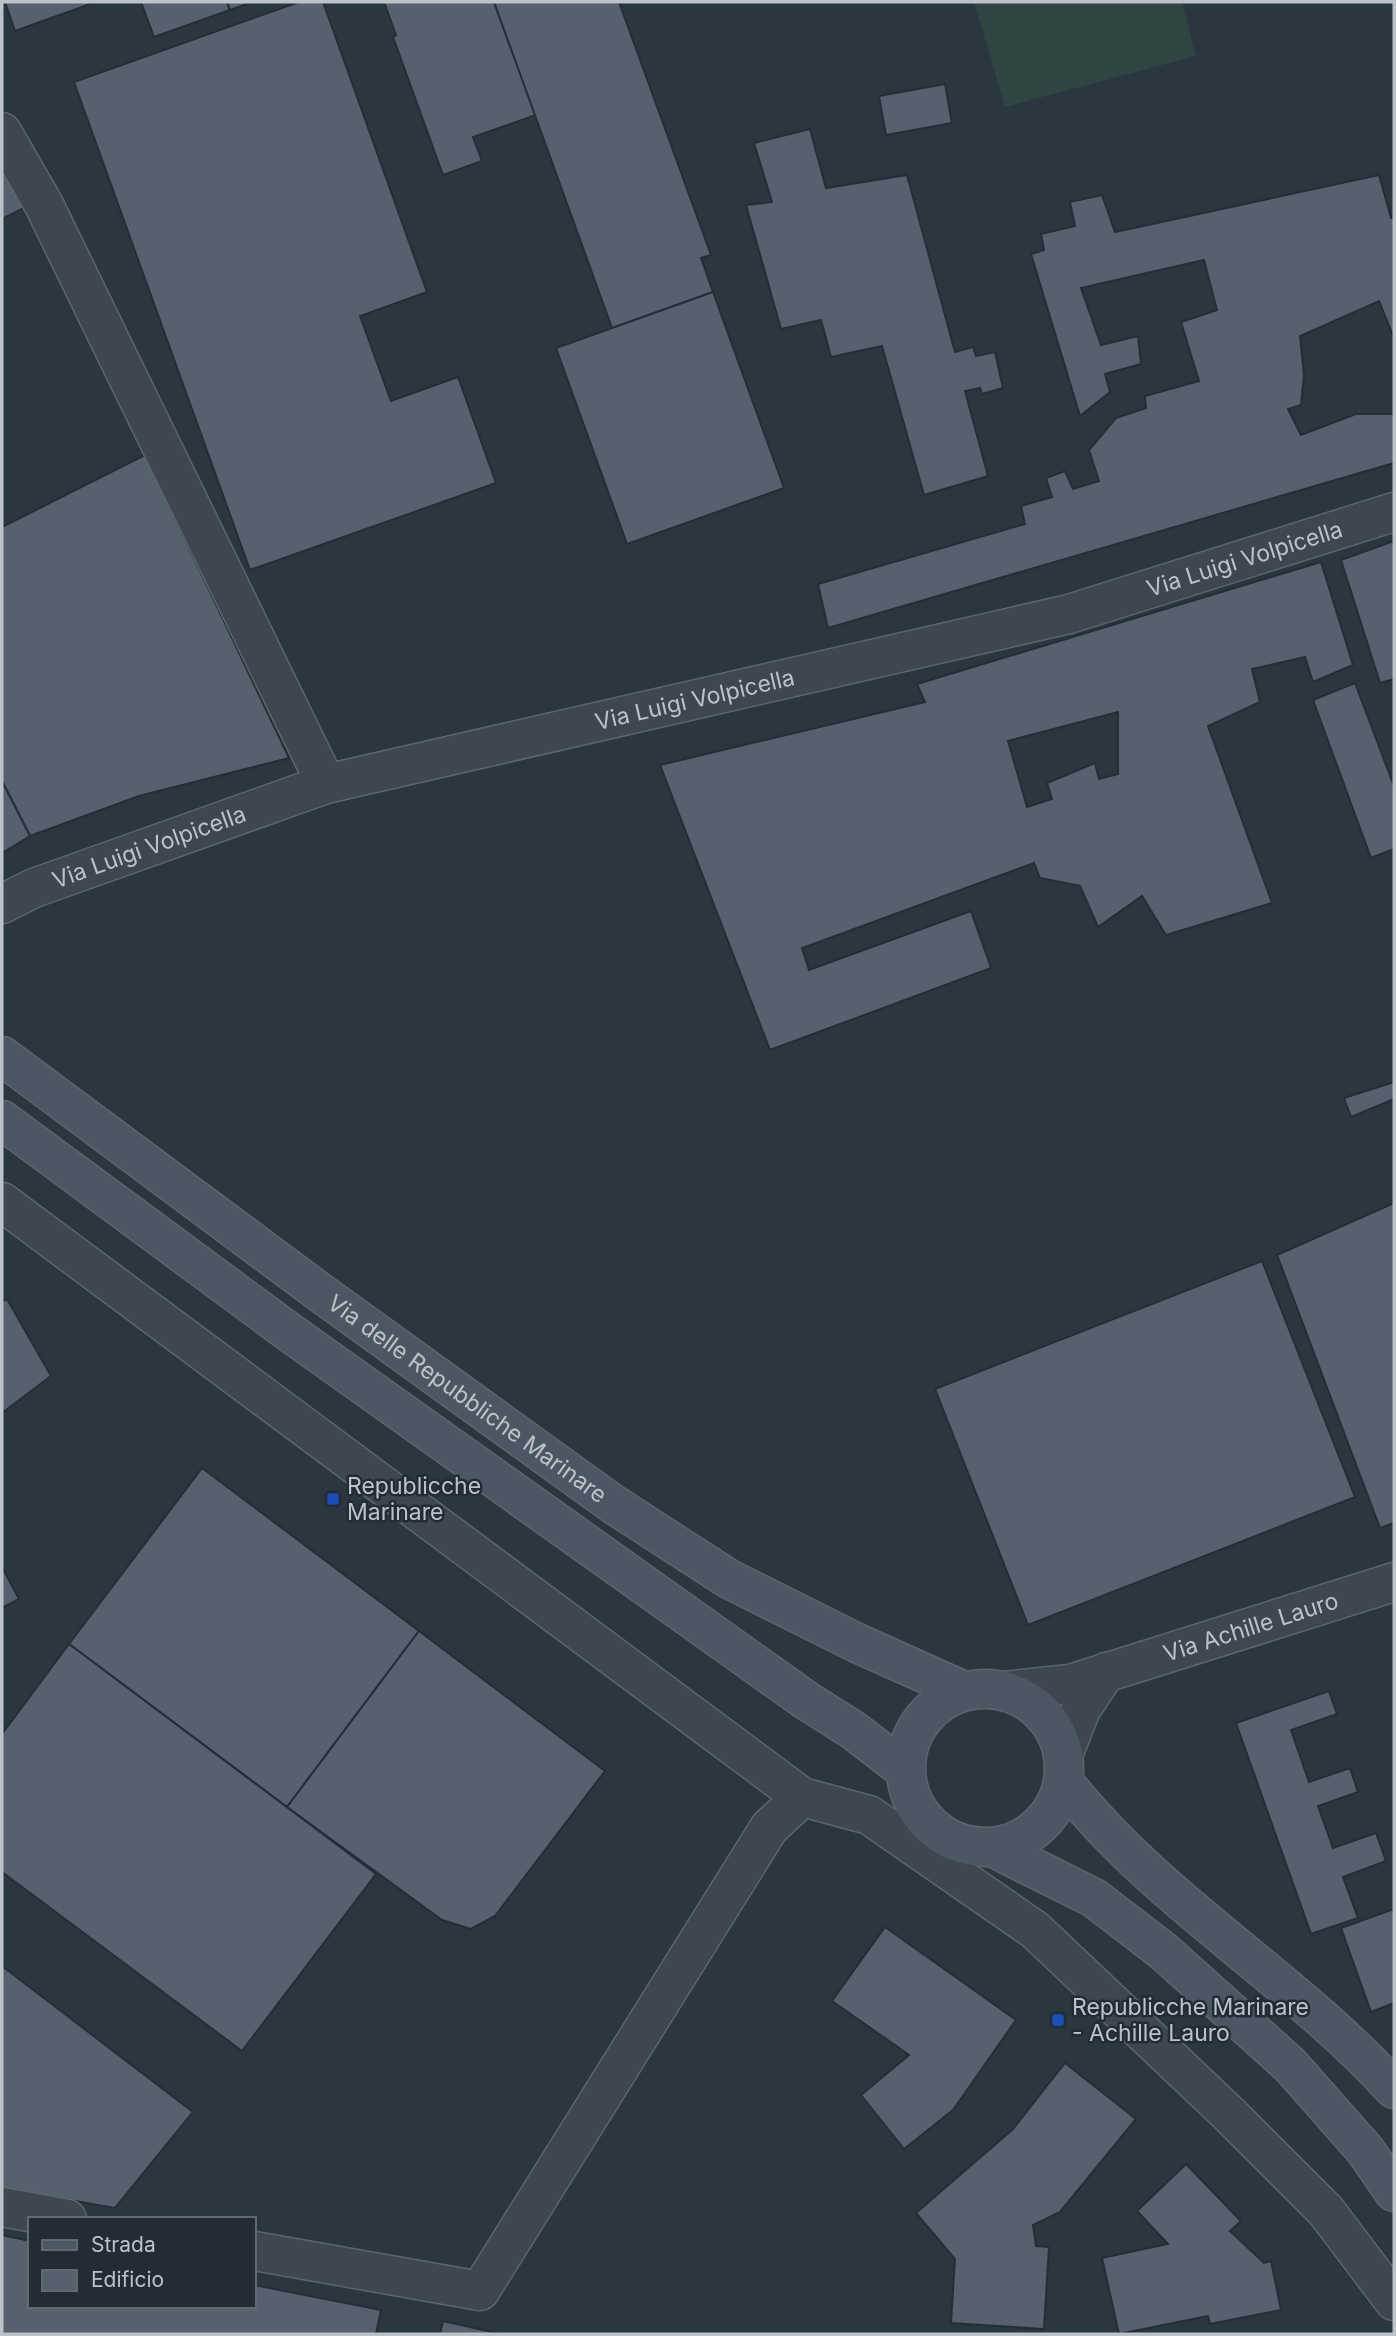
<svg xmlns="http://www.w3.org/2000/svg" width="1396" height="2336" font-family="Inter,sans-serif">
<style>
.grass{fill:#2f4443}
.building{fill:#56616d;stroke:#252e38;stroke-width:2;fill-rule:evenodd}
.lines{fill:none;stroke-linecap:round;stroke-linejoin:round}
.street-casing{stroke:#5c656e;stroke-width:41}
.secondary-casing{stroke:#5c656e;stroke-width:41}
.street{stroke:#3e4750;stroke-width:38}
.secondary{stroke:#4d5763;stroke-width:38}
.transit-dot{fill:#1a4fb4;stroke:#232c36;stroke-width:2.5}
.labels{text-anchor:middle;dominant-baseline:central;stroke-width:5;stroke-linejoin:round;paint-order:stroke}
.street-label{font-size:23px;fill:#bbc2ca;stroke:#232c36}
.poi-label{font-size:23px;fill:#bbc2ca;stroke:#232c36;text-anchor:start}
</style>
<rect width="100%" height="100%" fill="#2a3640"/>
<path class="grass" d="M974 2H1182L1196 56 1005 107Z"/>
<g class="building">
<path d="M5 2H96L15 31Z"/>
<path d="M141 2H227L230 10 154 37Z"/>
<path d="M227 2H253L230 10Z"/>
<path d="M299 2H323L427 292 360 316 391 401 458 377 496 483 250 570 74 82Z"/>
<path d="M384 2H494L536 115 473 137 482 161 443 175 393 37 396 35Z"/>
<path d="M494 2H619L711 255 701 258 713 292 612 328Z"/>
<path d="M945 84 952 123 886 135 879 96Z"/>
<path d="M810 129 826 188 907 175 955 352 973 347 976 356 995 352 1003 388 982 394 980 388 965 391 988 476 924 495 882 346 831 357 821 320 781 329 746 205 772 202 754 143Z"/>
<path d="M2 158 26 207 2 219Z"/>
<path d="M1379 175 1391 218H1394V338L1379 301 1300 336 1304 375 1301 405 1288 409 1301 435 1356 414H1394V463L828 628 818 584 1025 524 1021 506 1052 497 1046 478 1065 471 1073 489 1099 481 1089 450 1116 418 1146 408 1145 396 1199 381 1181 322 1217 310 1204 260 1081 288 1101 345 1138 336 1141 364 1105 374 1110 392 1080 416 1031 254 1044 250 1041 234 1075 226 1070 202 1102 195 1115 232Z"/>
<path d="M713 292 784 488 627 544 556 348Z"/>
<path d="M145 455 289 758 139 796 30 836 2 781V527Z"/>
<path d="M1394 541V679L1380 683 1341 560Z"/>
<path d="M1321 562 1353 665 1313 682 1305 657 1252 669 1260 702 1208 726 1272 903 1166 935 1142 896 1098 927 1080 886 1040 878 1034 863 802 948 809 970 971 911 991 968 770 1050 660 765 925 702 917 684ZM1118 712V774L1099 779 1095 763 1047 783 1052 799 1027 807 1008 741Z"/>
<path d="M1355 683 1394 786V849L1371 858 1313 700Z"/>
<path d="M4 785 30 836 2 853V786Z"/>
<path d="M1394 1082V1099L1351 1117 1344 1098Z"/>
<path d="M1394 1203V1523L1380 1528 1277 1255Z"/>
<path d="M1262 1261 1355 1497 1028 1625 935 1389Z"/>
<path d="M7 1299 51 1376 2 1413V1302Z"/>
<path d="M202 1468 419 1631 287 1807 69 1644Z"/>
<path d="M2 1567 19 1599 2 1608Z"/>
<path d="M419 1631 605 1771 495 1916 471 1929 442 1920 287 1807Z"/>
<path d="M69 1644 376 1874 242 2051 2 1872V1734Z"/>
<path d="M1329 1691 1337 1714 1291 1730 1309 1782 1350 1768 1358 1792 1318 1806 1333 1848 1376 1833 1386 1861 1343 1877 1358 1918 1311 1934 1236 1723Z"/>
<path d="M1394 1909V2003L1371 2012 1341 1928Z"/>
<path d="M885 1927 1016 2020 953 2110 904 2149 861 2095 909 2055 832 2001Z"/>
<path d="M2 1966 193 2112 115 2208 2 2188Z"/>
<path d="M1065 2063 1136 2119 1060 2212 1033 2225 1036 2246 1049 2247 1044 2329 951 2323 955 2259 916 2213 1013 2129Z"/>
<path d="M1186 2164 1241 2221 1230 2231 1264 2263 1271 2261 1281 2310 1210 2324 1208 2316 1119 2334 1102 2258 1168 2244 1137 2211Z"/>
<path d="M2 2235 30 2241V2306H254V2285L381 2310 376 2334H2Z"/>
<path d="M443 2321 501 2334H440Z"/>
</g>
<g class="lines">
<defs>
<g id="street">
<path d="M2 132 44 205 326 784"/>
<path id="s1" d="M2 904 34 888 326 784 1069 614 1394 512"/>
<path d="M2 1202 802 1797 869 1815 1035 1930 1229 2114 1326 2211 1394 2301"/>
<path id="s2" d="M1004 1691 1070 1684 1394 1582"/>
<path d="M1063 1755 1081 1709 1106 1672"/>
<path d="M2 2207 67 2219"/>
<path d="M254 2251 480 2291 769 1828 802 1797"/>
</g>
<g id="secondary">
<path id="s3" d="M2 1056 318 1291 613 1504 729 1579 857 1643 964 1691"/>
<path d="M2 1120 289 1332 807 1701 853 1730 905 1770"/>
<circle cx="985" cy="1768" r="79"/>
<path d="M1063 1781C1157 1901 1292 1977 1394 2089"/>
<path d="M992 1847 1094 1898 1163 1951 1290 2065 1365 2150 1394 2192"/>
</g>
</defs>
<use href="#street" class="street-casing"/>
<use href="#secondary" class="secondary-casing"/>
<use href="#street" class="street"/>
<use href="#secondary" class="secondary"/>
</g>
<g class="transit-dot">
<rect x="326" y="1492" width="14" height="14" rx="3.5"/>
<rect x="1051" y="2013" width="14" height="14" rx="3.5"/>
</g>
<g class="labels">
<g class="street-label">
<text stroke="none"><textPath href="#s1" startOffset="1292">Via Luigi Volpicella</textPath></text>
<text stroke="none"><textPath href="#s1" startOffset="724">Via Luigi Volpicella</textPath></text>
<text stroke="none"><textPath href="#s1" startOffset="158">Via Luigi Volpicella</textPath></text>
<text stroke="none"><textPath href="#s3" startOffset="578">Via delle Repubbliche Marinare</textPath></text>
<text stroke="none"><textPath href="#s2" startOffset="256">Via Achille Lauro</textPath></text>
</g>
<g class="poi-label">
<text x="347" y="1486">Republicche<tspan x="347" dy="26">Marinare</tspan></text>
<text x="1072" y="2007">Republicche Marinare<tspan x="1072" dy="26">- Achille Lauro</tspan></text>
</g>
</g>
<rect width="1396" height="2336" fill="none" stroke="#bbc2ca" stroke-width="7"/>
<rect x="28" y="2217" width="228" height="91" fill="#232c36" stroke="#606871" stroke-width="2"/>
<rect x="42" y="2240" width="35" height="10" fill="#4d5763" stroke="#606871" stroke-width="2"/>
<text x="91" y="2252" font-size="21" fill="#bbc2ca">Strada</text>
<rect x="42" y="2270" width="35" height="21" fill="#56616d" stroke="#606871" stroke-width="2"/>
<text x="91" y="2287" font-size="21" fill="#bbc2ca">Edificio</text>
</svg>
